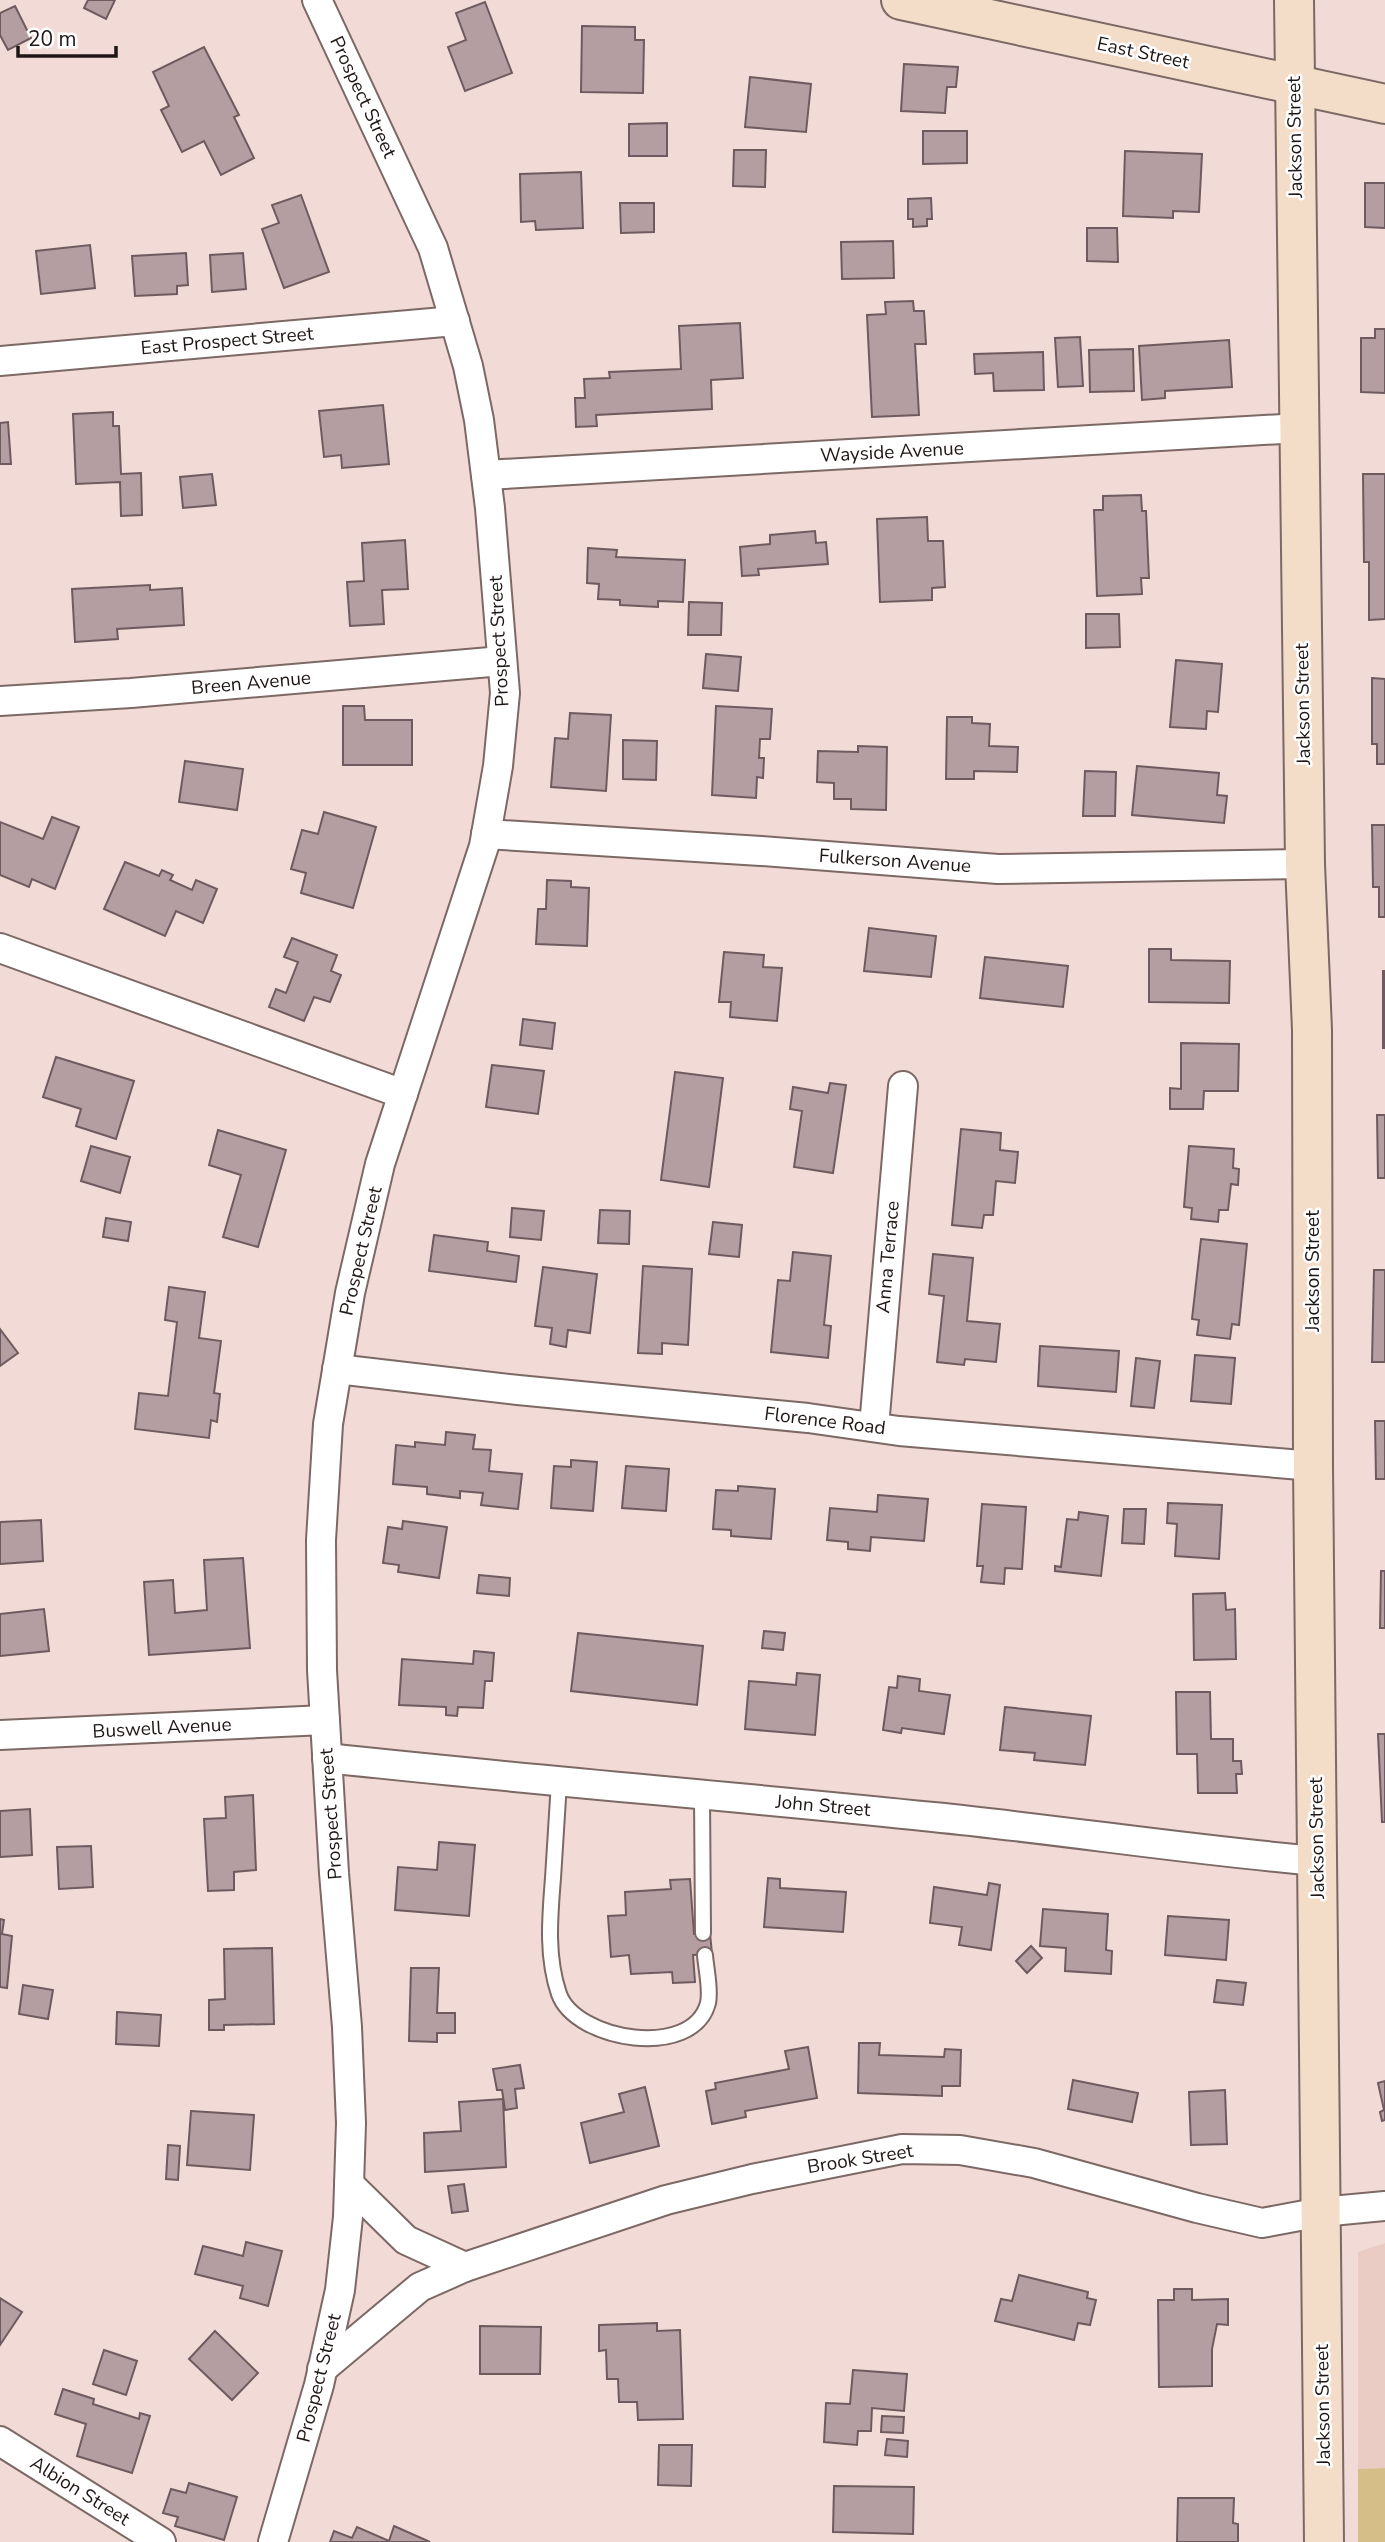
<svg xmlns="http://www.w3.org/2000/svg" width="1385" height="2542" font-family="'Nunito Sans',sans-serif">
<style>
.built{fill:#ebccc5}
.green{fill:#d6be89}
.building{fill:#b49ea2;stroke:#6f5b5f;stroke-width:2}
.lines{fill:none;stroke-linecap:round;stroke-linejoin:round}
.service-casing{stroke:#7c6864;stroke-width:18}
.minor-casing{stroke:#7c6864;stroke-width:32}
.secondary-casing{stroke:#7c6864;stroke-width:42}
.service{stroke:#fff;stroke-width:14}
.minor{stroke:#fff;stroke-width:28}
.secondary{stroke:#f3dcc8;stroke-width:38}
.labels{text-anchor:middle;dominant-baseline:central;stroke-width:5;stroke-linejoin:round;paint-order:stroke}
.street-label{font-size:19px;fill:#1f1715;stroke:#fff}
</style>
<rect width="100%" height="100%" fill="#f2dbd6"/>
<path class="built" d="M1385 2243V2468L1358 2469V2252Z"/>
<path class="green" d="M1385 2468V2542H1358V2469Z"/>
<g class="building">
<path d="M88 0H115L106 19 84 8Z"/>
<path d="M485 2 512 73 465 91 448 47 466 40 456 13Z"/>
<path d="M15 6 31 38 8 50 0 35V13Z"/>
<path d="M582 26 635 27V40H644L643 93 581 92Z"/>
<path d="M204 47 239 115 234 117 254 158 221 175 204 141 182 152 161 110 169 106 153 72Z"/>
<path d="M904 64 958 67 956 87H947L945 113 901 111Z"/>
<path d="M750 77 811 84 806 132 745 127Z"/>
<path d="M667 123V156H629V124Z"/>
<path d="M923 131H967V163L923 164Z"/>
<path d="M734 150H766L765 187 733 186Z"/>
<path d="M1125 151 1202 154 1199 212 1173 211V218L1123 216Z"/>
<path d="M581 172 583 228 536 230 535 221 521 222 520 174Z"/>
<path d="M1365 183H1385V228L1365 227Z"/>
<path d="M301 195 329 272 284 288 262 229 279 223 272 205Z"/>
<path d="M931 198 932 219H927V226L913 227V219H908V199Z"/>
<path d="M620 203H654V232L621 233Z"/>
<path d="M1087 228H1117L1118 262 1087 261Z"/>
<path d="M893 241 894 278 842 279 841 242Z"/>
<path d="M90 245 95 288 41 294 36 251Z"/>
<path d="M186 253 188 285 177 286V294L135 296 132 256Z"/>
<path d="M243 253 246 289 212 292 210 255Z"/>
<path d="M913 301 914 311H924L926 344H915L919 415 872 417 867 315 886 314 885 302Z"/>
<path d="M740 323 743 378 711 380 712 409 596 415 597 426 576 427 575 398H585L584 379 610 378 609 372 681 369 679 326Z"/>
<path d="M1375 329H1385V393L1361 392V338H1375Z"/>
<path d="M1080 337 1083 386 1058 387 1055 338Z"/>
<path d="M1229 340 1232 387 1165 391V398L1142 400 1139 346Z"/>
<path d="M1133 349 1134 391 1090 392 1089 350Z"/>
<path d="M1043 352 1044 390 994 391 993 373 975 374 974 354Z"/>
<path d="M383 405 389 464 342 468 341 455 324 457 319 411Z"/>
<path d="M113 412V426H119L121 474 141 473 142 515 121 516 120 482 76 484 73 414Z"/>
<path d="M8 422 11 464H0V423Z"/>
<path d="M212 474 216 505 183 508 180 477Z"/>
<path d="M1363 474H1385V619L1369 620V562H1364Z"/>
<path d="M1141 495 1142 511H1146L1149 578H1141L1142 594 1097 596 1094 510H1103V496Z"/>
<path d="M927 517 928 541H943L945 587 932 588V600L880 602 877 519Z"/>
<path d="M815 531 816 543 826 542 828 564 758 569 759 575 742 576 740 547 770 544V535Z"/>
<path d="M405 540 408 589 382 590 384 624 350 626 347 582 364 581 362 543Z"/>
<path d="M588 548 617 550 616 557 685 560 683 602 658 601V607L620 605V600L598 599 599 584 587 583Z"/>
<path d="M150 585V590L182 588 184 625 117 629 118 639 75 642 72 589Z"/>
<path d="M689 602 722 603 721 635H688Z"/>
<path d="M1086 614H1119L1120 647 1086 648Z"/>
<path d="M706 654 741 657 738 691 703 688Z"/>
<path d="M1176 660 1222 664 1218 712 1207 711 1206 729 1170 727Z"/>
<path d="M1372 678 1385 679V764H1377V744H1372Z"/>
<path d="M343 706H364L365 720H412V765H343Z"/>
<path d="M716 706 772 709 770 739H760L759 758H764L763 778 757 777 756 798 712 795Z"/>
<path d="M570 713 611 715 606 791 551 787 555 738 568 739Z"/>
<path d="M947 717H972V723L990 724 989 746 1018 747 1017 772 974 771V779H946Z"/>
<path d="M623 740 657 741 656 780 623 779Z"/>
<path d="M858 746 887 747 886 810 851 809V799H834V783L817 782 818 751 858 752Z"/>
<path d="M185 761 243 769 237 810 179 802Z"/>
<path d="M1137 766 1219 773 1217 795 1227 796 1224 823 1132 815Z"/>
<path d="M1085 771 1116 772 1115 816H1083Z"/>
<path d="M324 812 376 827 353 908 301 893 306 873 291 869 302 830 318 834Z"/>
<path d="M52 817 79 827 55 889 32 879 29 887 0 875V822L43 839Z"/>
<path d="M1372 825H1385V917H1379V887H1373Z"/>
<path d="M125 862 159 876 162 870 173 875 170 880 192 890 196 880 217 889 203 923 176 911 165 936 104 909Z"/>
<path d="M547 880 571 881V887L589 888 587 946 536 944 538 909H546Z"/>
<path d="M869 928 936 936 931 977 864 971Z"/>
<path d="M292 938 337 955 331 971 341 975 330 1002 314 997 304 1021 269 1007 276 989 286 993 298 962 284 957Z"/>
<path d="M1149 949H1171V960L1230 961 1229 1003 1149 1002Z"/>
<path d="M724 952 764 955 763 967 782 968 777 1021 730 1017 731 1002H719Z"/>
<path d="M985 957 1068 966 1063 1007 980 998Z"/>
<rect x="1383" y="971" width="2" height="77"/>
<path d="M523 1019 555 1023 552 1049 520 1045Z"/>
<path d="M1181 1043 1239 1044 1238 1091H1204L1203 1109H1170V1088L1181 1089Z"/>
<path d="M56 1057 134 1081 116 1139 76 1126 81 1109 43 1097Z"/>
<path d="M492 1065 544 1071 538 1114 486 1107Z"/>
<path d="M675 1072 723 1078 709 1187 661 1180Z"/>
<path d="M830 1083 846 1085 833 1173 794 1167 802 1111 790 1109 793 1087 828 1093Z"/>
<path d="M1377 1115H1385V1178H1378Z"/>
<path d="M961 1129 1001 1133 1000 1150 1018 1152 1015 1183 996 1181 993 1215H984L982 1228 952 1225Z"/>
<path d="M218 1130 286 1150 258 1247 223 1237 241 1175 209 1165Z"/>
<path d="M91 1146 130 1157 120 1193 81 1181Z"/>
<path d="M1189 1146 1234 1149 1233 1168 1239 1169 1238 1185 1231 1184 1228 1210H1219L1218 1222 1191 1219 1192 1208 1184 1207Z"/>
<path d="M512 1208 544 1211 541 1240 510 1237Z"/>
<path d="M600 1210 630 1211 629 1244 598 1243Z"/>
<path d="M106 1218 131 1222 128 1241 103 1237Z"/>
<path d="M713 1222 742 1225 739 1257 709 1254Z"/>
<path d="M434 1235 488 1242 487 1251 519 1256 516 1282 429 1271Z"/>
<path d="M1201 1239 1247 1244 1239 1325 1232 1324 1230 1339 1197 1335 1199 1320 1192 1319Z"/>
<path d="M793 1252 831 1256 824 1325 831 1326 828 1358 771 1352 778 1280 790 1281Z"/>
<path d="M933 1254 973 1258 967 1321 1000 1324 996 1362 965 1359 964 1365 937 1362 944 1296 929 1294Z"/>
<path d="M643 1266 692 1269 688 1345 662 1343V1354L638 1353Z"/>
<path d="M543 1267 597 1274 590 1333 568 1330 566 1347 550 1344 552 1328 535 1326Z"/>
<path d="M1374 1270H1385V1362H1372Z"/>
<path d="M169 1287 205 1292 199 1338 221 1341 214 1393 220 1394 217 1422 211 1420 209 1438 135 1429 139 1393 168 1396 177 1322 165 1320Z"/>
<path d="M0 1329 18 1353 0 1366Z"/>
<path d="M1040 1346 1119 1351 1116 1392 1038 1386Z"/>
<path d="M1195 1355 1235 1358 1231 1404 1191 1401Z"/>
<path d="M1136 1358 1160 1361 1154 1408 1131 1406Z"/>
<path d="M1375 1421H1385V1479H1376Z"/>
<path d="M446 1432 475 1435 473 1449 491 1450 489 1471 522 1474 518 1509 481 1505 483 1493 460 1491V1498L427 1494V1487L393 1484 396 1445 415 1447V1442L445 1445Z"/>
<path d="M571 1460 597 1462 593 1511 551 1508 554 1466 571 1467Z"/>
<path d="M626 1466 669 1469 666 1511 622 1508Z"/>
<path d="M738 1486 775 1489 771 1539 731 1536V1530L713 1529 716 1490 738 1491Z"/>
<path d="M878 1495 928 1499 924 1541 871 1537 870 1551 848 1549V1542L827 1540 830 1508 877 1512Z"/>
<path d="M1168 1503 1222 1505 1219 1559 1175 1556 1177 1524 1167 1523Z"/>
<path d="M982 1504 1026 1507 1022 1569 1005 1568 1004 1584 981 1582 983 1566H977Z"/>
<path d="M1124 1509H1146L1144 1544 1122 1543Z"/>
<path d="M1079 1512 1108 1516 1101 1576 1055 1571V1566L1061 1567 1067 1519 1078 1520Z"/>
<path d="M41 1520 43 1561 0 1564V1522Z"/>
<path d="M403 1521 447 1527 439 1578 398 1572 399 1565 383 1563 388 1527 402 1529Z"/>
<path d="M243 1558 250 1648 149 1655 144 1582 173 1580 175 1613 207 1610 204 1560Z"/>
<path d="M1381 1571H1385V1628H1380Z"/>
<path d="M479 1575 510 1578 509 1596 477 1593Z"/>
<path d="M1225 1593 1226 1610 1235 1609 1236 1659 1194 1660 1193 1594Z"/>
<path d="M44 1609 49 1651 0 1656V1614Z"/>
<path d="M764 1631 785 1633 783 1650 762 1648Z"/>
<path d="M578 1633 703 1646 697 1705 571 1691Z"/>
<path d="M474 1651 494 1653 492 1681H485L483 1708 458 1707 457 1716 446 1715V1707L399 1705 402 1659 473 1664Z"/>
<path d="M797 1673 820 1675 815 1735 745 1729 749 1681 796 1685Z"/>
<path d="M898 1676 920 1679 919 1691 950 1695 944 1734 902 1728 901 1733 883 1730 889 1687 897 1688Z"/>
<path d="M1176 1692H1210L1211 1739H1233V1761H1241L1242 1774H1236L1237 1793H1198L1197 1754H1177Z"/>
<path d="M1005 1707 1091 1716 1085 1765 1034 1760 1035 1753 1000 1750Z"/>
<path d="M1378 1734H1385V1822H1382Z"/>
<path d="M253 1795 256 1870 234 1872V1890L208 1891 204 1819 226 1818 225 1797Z"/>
<path d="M30 1809 32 1855 0 1857V1811Z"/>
<path d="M439 1842 475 1845 469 1916 395 1910 398 1867 437 1870Z"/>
<path d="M91 1846 93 1887 59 1889 57 1847Z"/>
<path d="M768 1878 780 1879V1888L846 1892 843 1932 764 1927Z"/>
<path d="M690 1879 694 1934 710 1933 712 1954 693 1955 695 1982 673 1983 672 1972 631 1974 629 1955 611 1957 608 1916 626 1915 625 1892 671 1889 670 1880Z"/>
<path d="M989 1883 1000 1885 991 1950 959 1945 962 1927 930 1923 934 1887 987 1895Z"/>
<path d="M1043 1909 1108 1914 1106 1950 1112 1951 1111 1974 1065 1971 1066 1948 1040 1946Z"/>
<path d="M1168 1916 1229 1920 1226 1960 1165 1955Z"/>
<path d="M0 1919 4 1920 2 1934 12 1936 7 1988 0 1987Z"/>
<path d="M1031 1946 1042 1958 1027 1973 1016 1961Z"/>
<path d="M272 1948 274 2024 224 2025V2030H209V2000L225 1999 224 1949Z"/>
<path d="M411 1968H439L437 2013H455V2033H437V2042L409 2041Z"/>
<path d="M1217 1980 1246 1983 1243 2005 1214 2002Z"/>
<path d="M23 1985 53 1990 48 2019 19 2014Z"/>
<path d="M117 2012 161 2015 159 2046 116 2044Z"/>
<path d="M859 2043H880L879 2055 944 2057 945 2049 961 2050 960 2086H942V2096L858 2093Z"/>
<path d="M808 2047 817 2098 745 2111 746 2117 712 2124 706 2091 716 2089 715 2083 789 2069 785 2051Z"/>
<path d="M520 2065 524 2088 515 2089 517 2108 505 2110 502 2090H497L493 2069Z"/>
<path d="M1073 2080 1138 2093 1132 2122 1068 2109Z"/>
<path d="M1385 2081V2120L1382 2121 1380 2112 1384 2110 1378 2083Z"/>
<path d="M645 2087 659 2146 590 2163 581 2123 624 2112 619 2094Z"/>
<path d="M1225 2090 1227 2144 1191 2145 1189 2092Z"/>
<path d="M503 2099 506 2167 425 2172 424 2133 461 2131 459 2102Z"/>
<path d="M191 2111 254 2115 250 2170 187 2165Z"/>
<path d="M168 2145 180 2146 178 2180 166 2179Z"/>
<path d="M464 2184 468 2211 452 2213 448 2186Z"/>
<path d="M246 2242 282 2251 268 2306 240 2298 243 2286 195 2274 203 2246 243 2256Z"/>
<path d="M1019 2275 1088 2292 1087 2298 1096 2300 1090 2325 1078 2323 1074 2340 995 2321 1001 2299 1012 2301Z"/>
<path d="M1174 2289H1192V2300L1228 2299V2325L1217 2324 1212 2349V2386L1159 2387 1158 2300H1174Z"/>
<path d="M0 2298 22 2312 0 2345Z"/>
<path d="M657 2323V2331L680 2330 683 2419 638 2420 637 2402H619L618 2379H607L606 2350 599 2351V2325Z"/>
<path d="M480 2326 541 2327 540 2374H480Z"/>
<path d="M215 2331 258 2373 232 2400 189 2359Z"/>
<path d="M104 2350 137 2361 126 2395 93 2384Z"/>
<path d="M853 2370 907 2374 904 2411 872 2408 871 2431H858L857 2445 824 2442 826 2403 850 2404Z"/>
<path d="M63 2389 94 2399 93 2404 139 2419 140 2413 150 2416 132 2473 77 2456 86 2424 55 2414Z"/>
<path d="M882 2416 904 2417 903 2433 881 2432Z"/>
<path d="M887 2439 908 2441 907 2457 885 2455Z"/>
<path d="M659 2445H692L691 2486 658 2485Z"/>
<path d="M189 2483 237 2497 224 2540 175 2526 178 2517 163 2513 171 2489 186 2493Z"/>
<path d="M834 2486 914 2487 913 2534 833 2532Z"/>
<path d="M1178 2498H1234L1233 2523 1238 2524V2542H1177Z"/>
<path d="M394 2526 430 2542H330L334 2531 352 2538 357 2527 389 2541Z"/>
</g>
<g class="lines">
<defs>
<g id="service">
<path d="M559 1782C557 1814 555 1846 553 1878 550 1916 546 1956 559 1994 576 2041 693 2060 708 2003 711 1989 706 1969 705 1955"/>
<path d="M702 1795 703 1933"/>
</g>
<g id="minor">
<path d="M0 361 455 321"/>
<path d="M486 475 1299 428"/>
<path d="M0 701 131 693 502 661"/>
<path d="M486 834 761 851 998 869 1305 864"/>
<path d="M0 948 403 1094"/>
<path d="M337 1369 518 1390 808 1418 899 1431 1313 1466"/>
<path d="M874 1427 903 1086"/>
<path d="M0 1735 325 1720"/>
<path d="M327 1758C529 1780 731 1796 933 1817 1062 1830 1189 1850 1317 1861"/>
<path d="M349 2184 406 2240 465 2267 666 2200 752 2179 902 2149 960 2150 1034 2163 1197 2208 1262 2223 1321 2212 1385 2206"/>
<path d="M322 2369 420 2287 465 2267"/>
<path d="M0 2441 161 2542"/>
<path d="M273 2542 319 2385 340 2290 348 2217 351 2123 347 2027 334 1873 322 1670 321 1540 328 1424 350 1293 380 1164 484 846 498 766 505 693 490 508 479 420 468 366 433 248 317 0"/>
</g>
<g id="secondary">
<path d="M901 0 1385 104"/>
<path d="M1294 0 1305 864 1312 1030 1313 1466 1324 2542"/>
</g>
</defs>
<use href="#service" class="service-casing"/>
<use href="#minor" class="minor-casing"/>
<use href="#secondary" class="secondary-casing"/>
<use href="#service" class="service"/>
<use href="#minor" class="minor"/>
<use href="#secondary" class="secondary"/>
</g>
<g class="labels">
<g class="street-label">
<text transform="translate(1143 53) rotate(12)">East Street</text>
<text transform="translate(363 97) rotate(65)">Prospect Street</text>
<text transform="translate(1295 137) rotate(-91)">Jackson Street</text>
<text transform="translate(227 341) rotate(-5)">East Prospect Street</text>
<text transform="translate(892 452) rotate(-3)">Wayside Avenue</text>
<text transform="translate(499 641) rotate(-93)">Prospect Street</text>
<text transform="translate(251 683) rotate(-5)">Breen Avenue</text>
<text transform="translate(1303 704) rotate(-91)">Jackson Street</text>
<text transform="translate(895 861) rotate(4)">Fulkerson Avenue</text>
<text transform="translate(361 1251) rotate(-77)">Prospect Street</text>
<text transform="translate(888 1257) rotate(-85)">Anna Terrace</text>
<text transform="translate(1313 1271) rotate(-90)">Jackson Street</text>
<text transform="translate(825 1421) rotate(7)">Florence Road</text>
<text transform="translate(162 1728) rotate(-3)">Buswell Avenue</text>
<text transform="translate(823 1806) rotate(5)">John Street</text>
<text transform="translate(331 1814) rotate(-94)">Prospect Street</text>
<text transform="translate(1317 1838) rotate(-91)">Jackson Street</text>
<text transform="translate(860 2159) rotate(-9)">Brook Street</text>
<text transform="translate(319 2378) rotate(-76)">Prospect Street</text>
<text transform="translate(1323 2405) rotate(-91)">Jackson Street</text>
<text transform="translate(80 2491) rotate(32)">Albion Street</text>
</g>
</g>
<path d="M18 46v10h98v-10" fill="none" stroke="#1f1715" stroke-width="3.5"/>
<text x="28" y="46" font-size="21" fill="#1f1715" stroke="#ffffff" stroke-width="5" paint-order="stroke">20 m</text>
</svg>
